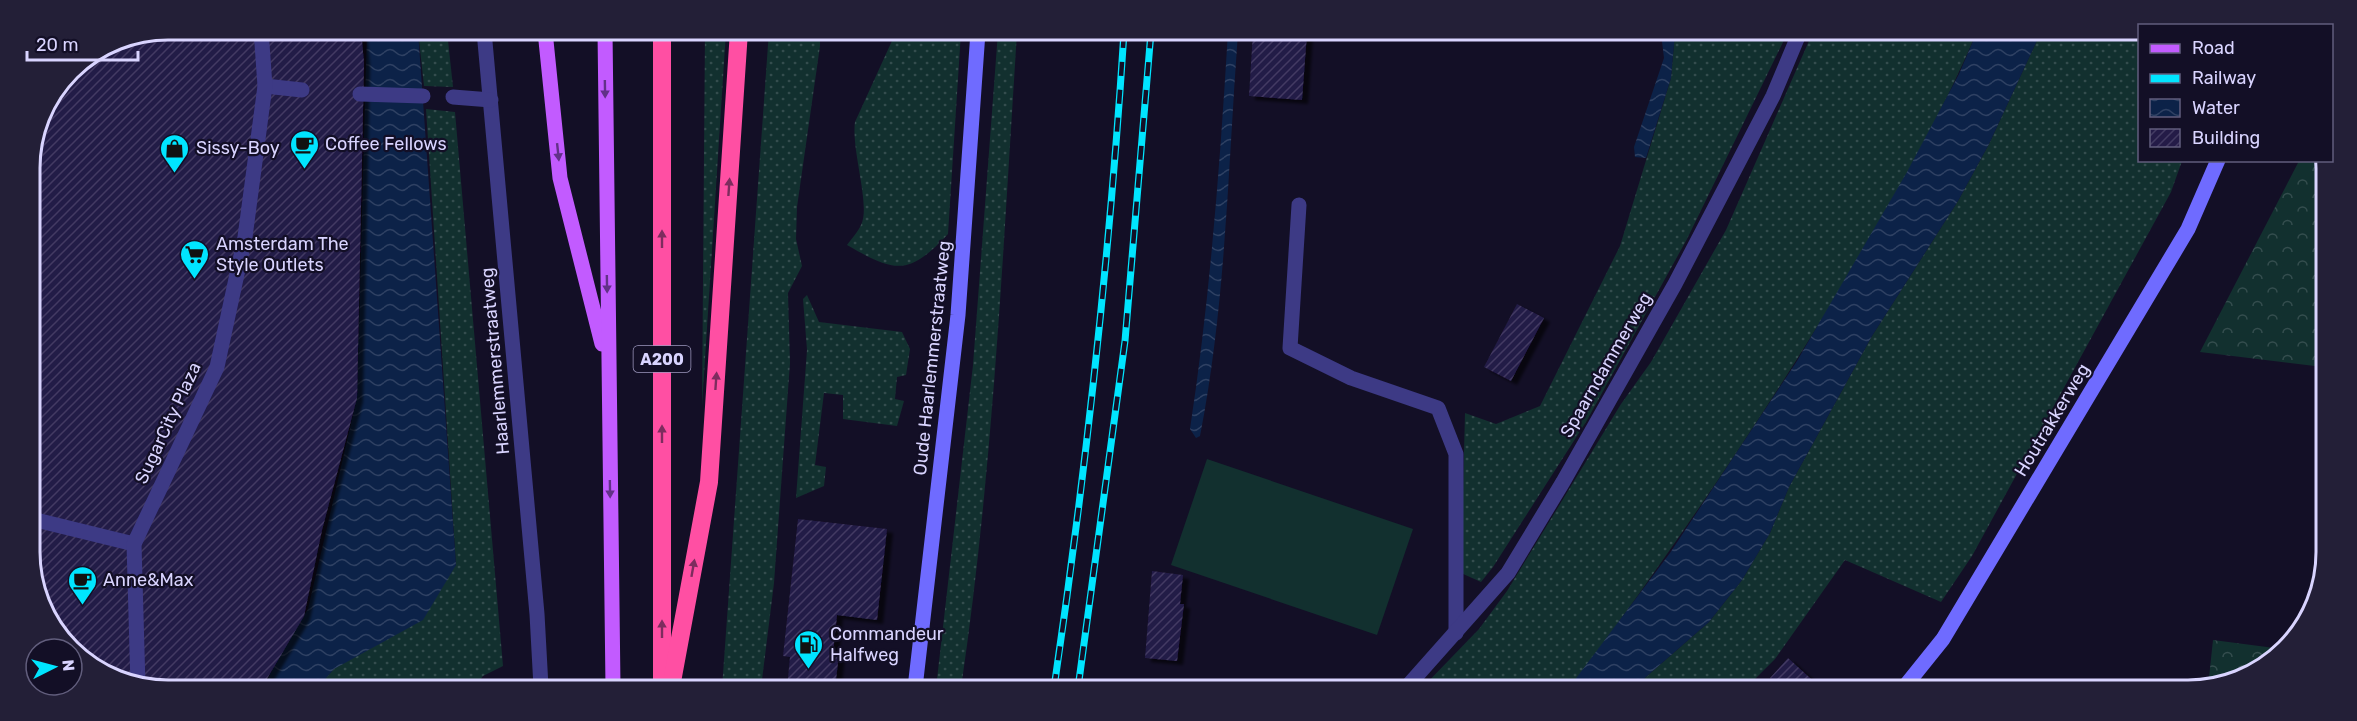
<svg xmlns="http://www.w3.org/2000/svg" width="2357" height="721" font-family="Rubik,sans-serif">
<style>
.grass{fill:url(#grass-dots)}
.forest{fill:url(#forest-crowns)}
.garden{fill:#12302f}
.water{fill:url(#water-waves)}
.building{fill:url(#building-hatch);filter:url(#shadow)}
.lines{fill:none;stroke-linecap:round;stroke-linejoin:round}
.lane{stroke:#3d3a85;stroke-width:15}
.street{stroke:#3d3a85;stroke-width:15}
.secondary{stroke:#6f6bff;stroke-width:15}
.primary{stroke:#c25bff;stroke-width:15}
.highway{stroke:#ff4fa3;stroke-width:18}
.rail-casing{stroke:#00e5ff;stroke-width:7}
.rail{stroke:#130f26;stroke-width:4.5;stroke-dasharray:14;stroke-linecap:butt}
.oneway{fill:#623188}
.oneway2{fill:#7d2c5e}
.labels{text-anchor:middle;dominant-baseline:central;stroke-width:4.5;stroke-linejoin:round;paint-order:stroke}
.shield{fill:#130f26;stroke:#9e99be;stroke-width:1.5}
.shield-label{font-size:16px;font-weight:bold;fill:#d9d4ff}
.poi-label{font-size:18px;fill:#d9d4ff;stroke:#130f26;text-anchor:start}
.street-label{font-size:18px;fill:#d9d4ff;stroke:#130f26}
.rim{fill:none;stroke:#d9d4ff;stroke-width:3}
</style>
<defs>
<pattern id="grass-dots" width="8" height="8" patternUnits="userSpaceOnUse" patternTransform="scale(1.5)"><rect width="8" height="8" fill="#12302f"/><path d="M2 2h.1M6 6h.1" fill="none" stroke="#344d4e" stroke-width="1.8" stroke-linecap="round"/></pattern>
<pattern id="forest-crowns" width="20" height="18" patternUnits="userSpaceOnUse" patternTransform="scale(1.5)"><rect width="20" height="18" fill="#12302f"/><path d="M2 6a3 3 0 1 1 6 0M12 15a3 3 0 1 1 6 0" fill="none" stroke="#344d4e"/></pattern>
<pattern id="water-waves" width="16" height="10" patternUnits="userSpaceOnUse" patternTransform="scale(1.5)"><rect width="16" height="10" fill="#0c2248"/><path d="M0 5q4-4 8 0t8 0" fill="none" stroke="#2f4163"/></pattern>
<pattern id="building-hatch" width="6" height="6" patternUnits="userSpaceOnUse" patternTransform="scale(1.5)"><rect width="6" height="6" fill="#241b47"/><path d="M-1 1l2-2M0 6l6-6M5 7l2-2" fill="none" stroke="#433b63"/></pattern>
<filter id="shadow"><feDropShadow dx="6" dy="4" stdDeviation="1.5" flood-color="#0009"/></filter>
</defs>
<rect width="100%" height="100%" fill="#130f26"/>
<g class="grass">
<path d="M418 31H447L453 87 424 86Z"/>
<path d="M705 31H726L702 406Z"/>
<path d="M769 31 820 34V46L797 207 796 239 802 266 788 293 790 363 774 583 761 688H722Z"/>
<path d="M896 32H961L948 234C909 276 895 273 847 245 852 238 858 232 861 225 871 206 851 150 855 122Z"/>
<path d="M998 32H1017C1003 251 993 471 961 688H936L973 365Z"/>
<path d="M1675 33 1787 34 1687 239 1586 422 1493 567 1481 582 1461 573 1465 413 1496 424 1540 406 1620 246 1671 78Z"/>
<path d="M1812 34H1976C1941 116 1896 194 1851 271 1767 412 1675 546 1578 678L1568 689H1421L1479 629 1507 591 1621 404 1651 362 1726 230Z"/>
<path d="M2040 34H2139L2140 160 2182 161 2171 192 1972 556 1941 602 1845 560 1775 659 1744 690H1631L1709 622 1742 580 1770 533 1789 487 1872 336 1958 201 1989 144Z"/>
<path d="M426 109 455 112 503 666 483 676 475 687H325L320 684 334 669 456 565Z"/>
<path d="M807 295 819 322 902 332 910 349 906 375 897 377 895 399 904 401 897 426 843 419V395L824 393 815 465 826 467 824 486 796 498 807 350 803 299Z"/>
</g>
<g class="forest">
<path d="M2299 161H2324L2323 367 2200 352Z"/>
<path d="M2213 640 2282 649 2273 662 2208 687Z"/>
</g>
<path class="garden" d="M1207 459 1413 529 1377 635 1171 565Z"/>
<g class="water">
<path d="M367 30 418 31 456 565 423 620 334 669 318 687H264L275 663 308 609 357 398Z"/>
<path d="M1228 32H1238C1228 167 1226 303 1200 436L1196 438 1190 429C1210 298 1220 165 1228 32Z"/>
<path d="M1661 33H1675L1671 78 1646 158 1635 157 1634 147 1664 58Z"/>
<path d="M1976 34H2040L1989 144 1958 201 1872 336 1789 487 1770 533 1742 580 1709 622 1631 690 1568 689 1670 553 1797 361 1907 172 1959 74Z"/>
</g>
<g class="building">
<path d="M168 30H361L364 63 357 398 322 530 304 616 262 687 133 686 65 644 33 579 30 160 41 115 71 70 116 40Z"/>
<path d="M1253 32 1307 33 1302 100 1249 96Z"/>
<path d="M1517 304 1544 318 1511 381 1484 367Z"/>
<path d="M798 519 887 529 877 620 837 615 833 653 839 654 835 688H787L790 657 783 656Z"/>
<path d="M1152 571 1183 575 1180 604H1184L1177 661 1145 658Z"/>
<path d="M1788 658 1821 688 1819 690H1772L1777 685 1770 678Z"/>
</g>
<g class="lines">
<path class="lane" d="M1299 205 1290 348 1351 378 1438 408 1456 454V633"/>
<g class="street">
<path d="M484 31 537 614 541 687"/>
<path d="M265 86 302 90"/>
<path d="M360 94 423 96"/>
<path d="M453 97 491 100"/>
<path d="M30 175 42 113"/>
<path d="M32 519 134 544"/>
<path d="M138 686 134 544 217 367 245 237 265 86 261 30"/>
<path d="M1405 689 1508 573 1563 482 1675 284 1773 96 1799 34"/>
</g>
<g class="secondary">
<path d="M915 688 958 315 978 32"/>
<path d="M1902 690 1943 639 2188 229 2218 160"/>
</g>
<g class="primary">
<path d="M545 31 560 178 602 344"/>
<path d="M605 31 613 687"/>
</g>
<g class="highway">
<path d="M662 31V687"/>
<path d="M671 687 709 482 739 31"/>
</g>
<defs>
<g id="rail">
<path d="M1054 688C1086 470 1110 252 1124 32"/>
<path d="M1078 688 1125 341 1151 32"/>
</g>
</defs>
<use href="#rail" class="rail-casing"/>
<use href="#rail" class="rail"/>
</g>
<defs><path id="oneway-solid" d="M-6-.8H1V-3.2L6.5 0L1 3.2V.8H-6Z" transform="scale(1.5)"/></defs>
<g class="oneway">
<use href="#oneway-solid" transform="translate(605 89) rotate(89)"/>
<use href="#oneway-solid" transform="translate(558 152) rotate(84)"/>
<use href="#oneway-solid" transform="translate(607 284) rotate(89)"/>
<use href="#oneway-solid" transform="translate(610 489) rotate(89)"/>
</g>
<g class="oneway2">
<use href="#oneway-solid" transform="translate(729 187) rotate(-86)"/>
<use href="#oneway-solid" transform="translate(662 239) rotate(-90)"/>
<use href="#oneway-solid" transform="translate(716 381) rotate(-86)"/>
<use href="#oneway-solid" transform="translate(662 434) rotate(-90)"/>
<use href="#oneway-solid" transform="translate(693 568) rotate(-80)"/>
<use href="#oneway-solid" transform="translate(662 629) rotate(-90)"/>
</g>
<defs>
<symbol id="cafe-pin" viewBox="-11 -11 22 30"><path d="M0 17L-7.5 6A9.5 9.5 0 1 1 7.5 6Z" fill="#00e5ff" stroke="#130f26"/><path d="M-5.5-4.5H6V0H3Q3 3.5 0 3.5H-2.5Q-5.5 3.5-5.5 0ZM3-3.2v2h1.7v-2ZM-6 4.5H4V6H-6Z" fill="#111"/></symbol>
<symbol id="shop-pin" viewBox="-11 -11 22 30"><path d="M0 17L-7.5 6A9.5 9.5 0 1 1 7.5 6Z" fill="#00e5ff" stroke="#130f26"/><path d="M-5-2.5h2.3a2.7 3.5 0 0 1 5.4 0H5L5.5 6h-11ZM-1.5-2.5h3a1.5 2.3 0 0 0-3 0Z" fill="#111"/></symbol>
<symbol id="supermarket-pin" viewBox="-11 -11 22 30"><path d="M0 17L-7.5 6A9.5 9.5 0 1 1 7.5 6Z" fill="#00e5ff" stroke="#130f26"/><path d="M-6-5.5h2.5l.6 2H6L4.5 2H-2.5L-4.4-4H-6ZM-1.5 3.2a1.3 1.3 0 1 0 .1 0ZM3 3.2a1.3 1.3 0 1 0 .1 0Z" fill="#111"/></symbol>
<symbol id="fuel-pin" viewBox="-11 -11 22 30"><path d="M0 17L-7.5 6A9.5 9.5 0 1 1 7.5 6Z" fill="#00e5ff" stroke="#130f26"/><path d="M-5.5-6h7V0h2V4h1.3V-2.5L3-4.5l.8-.8L6-3V5H2.5V1h-1V6h-7ZM-4.2-4.7v3.2H.2V-4.7Z" fill="#111"/></symbol>
</defs>
<g fill-rule="evenodd">
<use href="#cafe-pin" x="288" y="128" width="33" height="45"/>
<use href="#shop-pin" x="158" y="132" width="33" height="45"/>
<use href="#supermarket-pin" x="178" y="238" width="33" height="45"/>
<use href="#cafe-pin" x="66" y="564" width="33" height="45"/>
<use href="#fuel-pin" x="792" y="628" width="33" height="45"/>
</g>
<g class="labels">
<rect class="shield" x="633.5" y="346" width="57" height="26" rx="4.5"/>
<g class="shield-label">
<text x="662" y="359">A200</text>
</g>
<g class="poi-label">
<text x="325" y="144">Coffee Fellows</text>
<text x="196" y="148">Sissy-Boy</text>
<text x="216" y="244">Amsterdam The<tspan x="216" dy="21">Style Outlets</tspan></text>
<text x="103" y="580">Anne&amp;Max</text>
<text x="830" y="634">Commandeur<tspan x="830" dy="21">Halfweg</tspan></text>
</g>
<g class="street-label">
<text transform="translate(932 358) rotate(-84)">Oude Haarlemmerstraatweg</text>
<text transform="translate(495 361) rotate(-95)">Haarlemmerstraatweg</text>
<text transform="translate(1606 365) rotate(-60)">Spaarndammerweg</text>
<text transform="translate(2052 420) rotate(-59)">Houtrakkerweg</text>
<text transform="translate(168 423) rotate(-65)">SugarCity Plaza</text>
</g>
</g>
<path d="M0 0H2357V721H0ZM168 40H2188A128 128 0 0 1 2316 168V552A128 128 0 0 1 2188 680H168A128 128 0 0 1 40 552V168A128 128 0 0 1 168 40Z" fill="#231f37" fill-rule="evenodd"/>
<path class="rim" d="M168 40H2188A128 128 0 0 1 2316 168V552A128 128 0 0 1 2188 680H168A128 128 0 0 1 40 552V168A128 128 0 0 1 168 40Z"/>
<rect x="2138" y="24" width="195" height="138" fill="#130f26" stroke="#625e7d" stroke-width="1.5"/>
<rect x="2150" y="44" width="30" height="9" fill="#c25bff" stroke="#625e7d" stroke-width="1.5"/>
<text x="2192" y="54" font-size="18" fill="#d9d4ff">Road</text>
<rect x="2150" y="74" width="30" height="9" fill="#00e5ff" stroke="#625e7d" stroke-width="1.5"/>
<text x="2192" y="84" font-size="18" fill="#d9d4ff">Railway</text>
<rect x="2150" y="99" width="30" height="18" fill="url(#water-waves)" stroke="#625e7d" stroke-width="1.5"/>
<text x="2192" y="114" font-size="18" fill="#d9d4ff">Water</text>
<rect x="2150" y="129" width="30" height="18" fill="url(#building-hatch)" stroke="#625e7d" stroke-width="1.5"/>
<text x="2192" y="144" font-size="18" fill="#d9d4ff">Building</text>
<g transform="translate(54 667) rotate(84)"><circle r="28" fill="#130f26" stroke="#625e7d" stroke-width="1.5"/>
<path d="M0-4.5L10 22L0 15L-10 22Z" fill="#00e5ff"/>
<text y="-9" font-size="16" font-weight="bold" text-anchor="middle" fill="#d9d4ff">N</text>
</g>
<path d="M27 51v9h111v-9" fill="none" stroke="#d9d4ff" stroke-width="3"/>
<text x="36" y="51" font-size="18" fill="#d9d4ff" stroke="#130f26" stroke-width="4.5" paint-order="stroke">20 m</text>
</svg>
